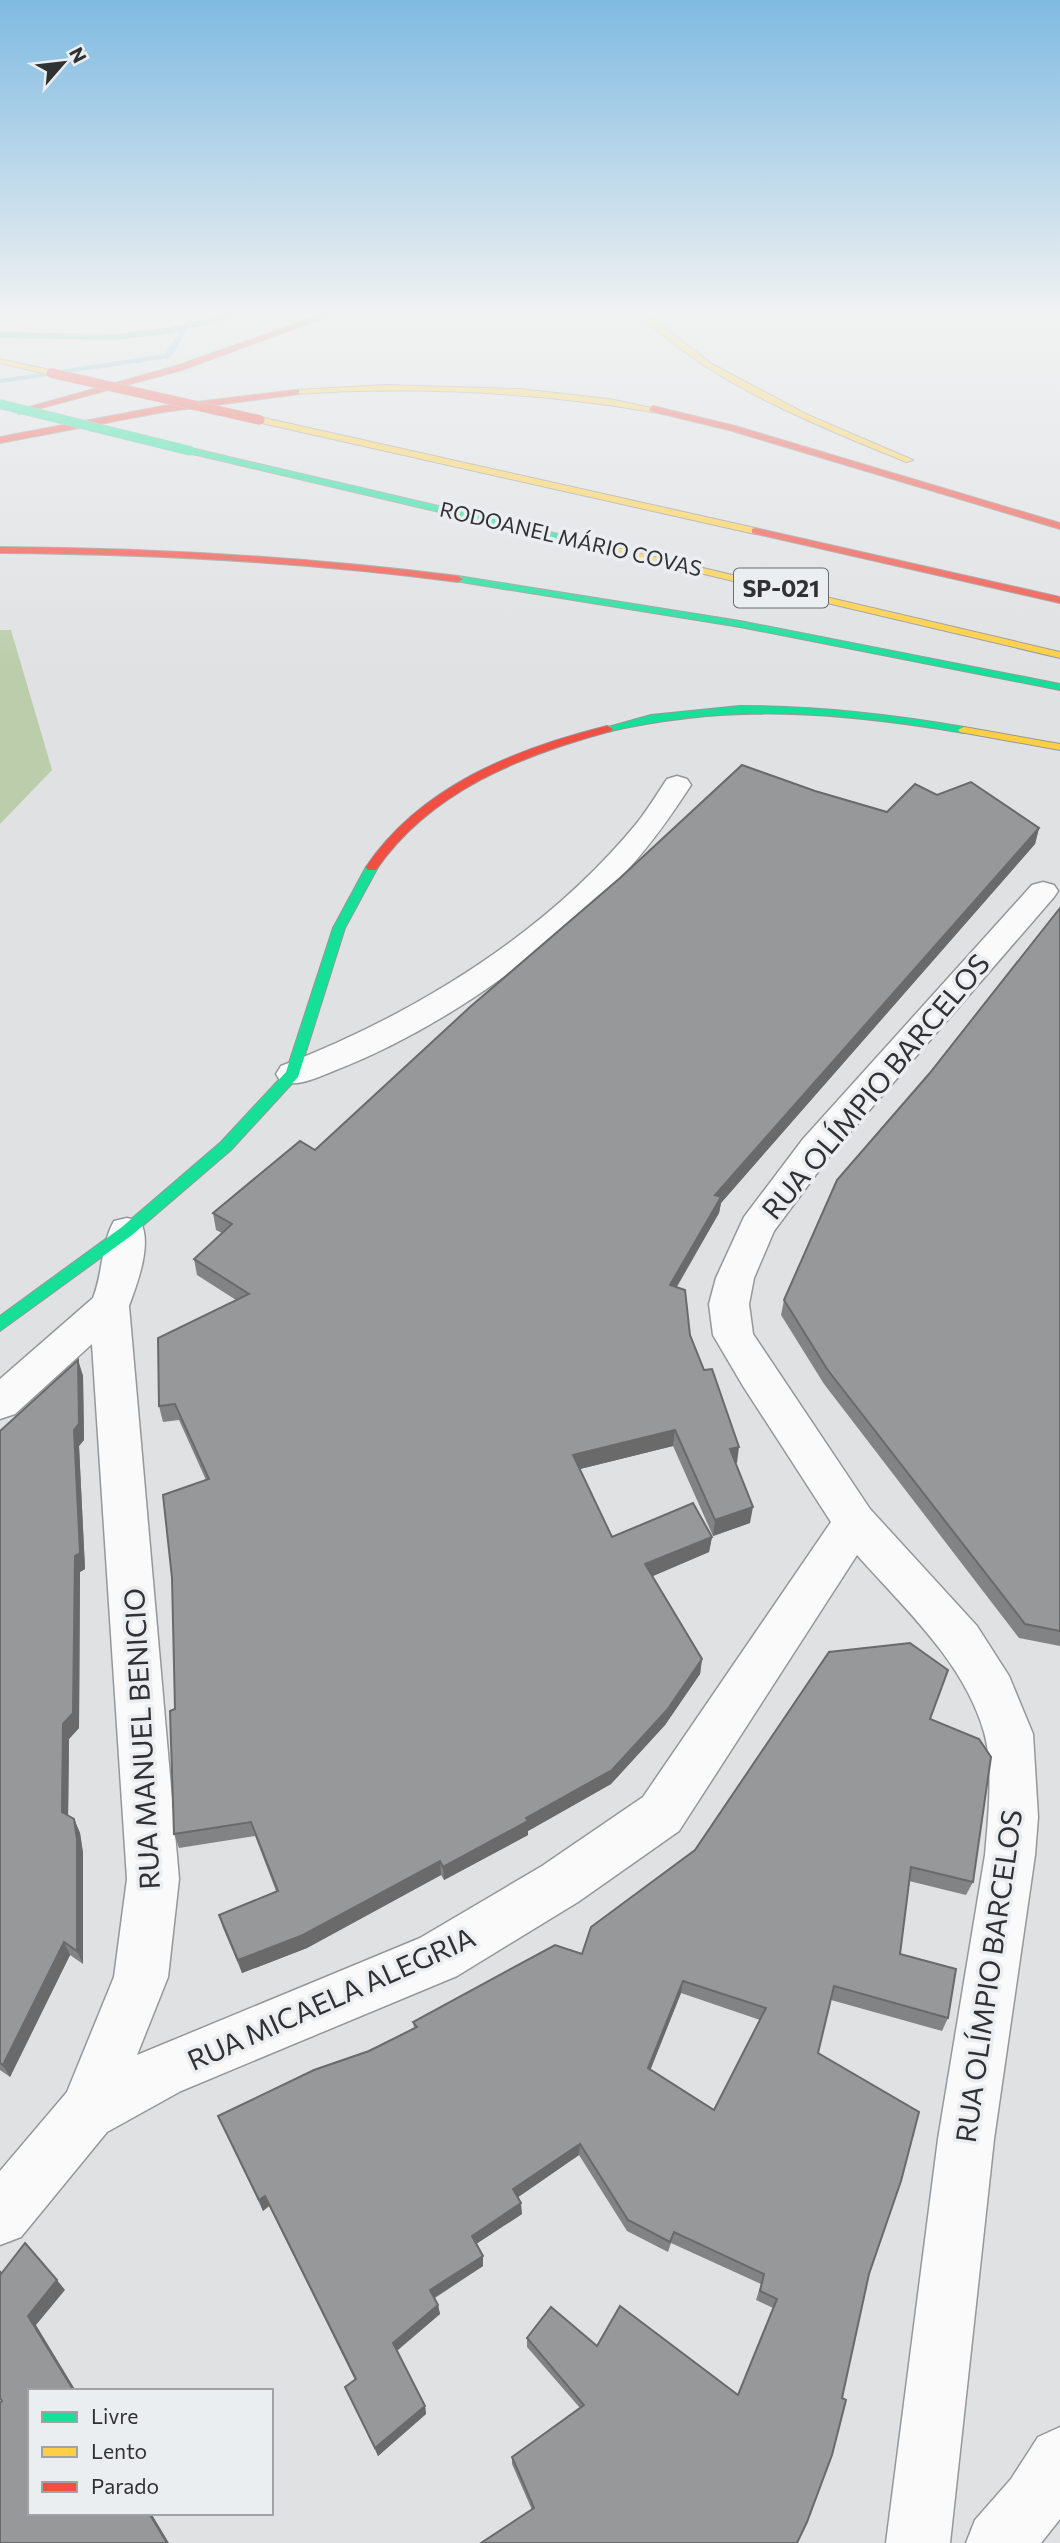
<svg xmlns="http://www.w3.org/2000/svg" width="1060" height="2543" font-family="Commissioner,sans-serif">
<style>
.forest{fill:#bbcdaa}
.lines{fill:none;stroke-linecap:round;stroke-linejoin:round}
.stream{fill:#82c4d7;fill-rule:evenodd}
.street-casing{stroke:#969799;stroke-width:3}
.fast-casing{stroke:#969799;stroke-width:2}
.slow-casing{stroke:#969799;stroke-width:2}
.jam-casing{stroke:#969799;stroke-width:2}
.street{fill:#fafafb;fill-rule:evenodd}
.fast{fill:#16e098;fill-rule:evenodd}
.slow{fill:#ffcf43;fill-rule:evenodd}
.jam{fill:#f24e42;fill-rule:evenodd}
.fast-bridge-casing{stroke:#a2a7b3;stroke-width:10;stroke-linecap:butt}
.jam-bridge-casing{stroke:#a2a7b3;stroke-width:10;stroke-linecap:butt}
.fast-bridge{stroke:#16e098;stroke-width:9}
.jam-bridge{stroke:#f24e42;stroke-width:9}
.wall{fill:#828384;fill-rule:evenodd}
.shaded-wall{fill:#6a6a6b}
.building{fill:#979899;stroke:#6a6a6b;stroke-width:2;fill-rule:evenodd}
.labels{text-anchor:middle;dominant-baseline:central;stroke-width:7;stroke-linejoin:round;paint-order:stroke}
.far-street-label{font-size:21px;fill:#303132;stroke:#ebeef1}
.shield{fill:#ebeef1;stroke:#686a6b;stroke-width:2}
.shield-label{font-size:23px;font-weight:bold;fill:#303132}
.near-street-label{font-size:28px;fill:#303132;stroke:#ebeef1}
</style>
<rect width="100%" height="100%" fill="#dfe1e3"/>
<path class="forest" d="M0 630H11L52 770 0 824Z"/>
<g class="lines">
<path class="stream" d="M192 313H198L170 358 0 383V379L165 354Z"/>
<defs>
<g id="street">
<path d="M677 776 687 779 691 785C664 827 635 866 598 900 523 969 431 1033 336 1070 318 1077 300 1087 281 1082L276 1074 281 1066C414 1015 546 934 637 823 648 809 657 794 667 779Z"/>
<path d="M1043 882 1054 885 1058 891 1054 897 829 1157 774 1231 754 1278 749 1304 753 1334 870 1509 977 1626 1009 1676 1033 1734 1038 1817 1035 1855 994 2139 950 2543H886L938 2139 985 1855C988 1819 994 1767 984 1732 964 1662 904 1608 857 1555L679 1831 578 1902 457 1976 181 2091 107 2132 21 2237 0 2245V2171L67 2092 114 1977 127 1879 92 1344 15 1414 0 1419V1379L93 1298C103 1273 101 1244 114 1221L127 1218 140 1221C153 1243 137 1284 129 1306L179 1879 168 1977 137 2055 420 1938 542 1866 643 1797 831 1522 743 1386 713 1335 709 1304 716 1278 744 1217 803 1139 1032 885Z"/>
<path d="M1060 2427V2519L1041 2543H966L975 2520 1011 2479 1038 2437Z"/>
</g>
<g id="fast">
<path d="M233 313H246L168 333 116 339 0 337V333L116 335 168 329Z"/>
<path d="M191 448 605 545 610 548 605 551 188 453V449Z"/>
<path d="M458 576 740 621 1060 684V690L740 627 455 581V577Z"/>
<path d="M740 706C816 706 889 714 964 727L970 730 964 733C839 712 732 703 607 732L601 729 651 715Z"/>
<path d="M372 863 378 867 345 928 298 1077 231 1150 132 1235 0 1331V1316L122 1227 221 1142 286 1072 333 928 366 867Z"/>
</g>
<g id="slow">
<path d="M638 313H646L712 364 808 415 913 460 906 462C812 423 712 385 638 313Z"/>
<path d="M0 359 54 371 55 373 51 375 0 363Z"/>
<path d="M386 385 520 389 609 399 657 409 653 412C534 392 416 386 296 394L292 392 296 390Z"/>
<path d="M260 417 755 528 760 531 755 534 257 422V418Z"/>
<path d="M605 545 1060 652V658L602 550 600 548Z"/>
<path d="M964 727 1060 744V750L960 732 958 730Z"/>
</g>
<g id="jam">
<path d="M326 313H337L182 370 19 414 15 411 176 366Z"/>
<path d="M296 390H299V394L163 412 0 443V437L163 406Z"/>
<path d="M653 406 735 426 1060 523V529L729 430 650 411 649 409Z"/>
<path d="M755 528 1060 597V603L752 533V529Z"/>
<path d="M0 547C153 548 306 557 458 576L463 579 458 582C306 562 153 554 0 553Z"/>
<path d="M607 726 613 729 611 731C522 755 430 791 376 870H368L366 867C421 786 515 749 607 726Z"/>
</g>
</defs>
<use href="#street" class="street-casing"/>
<use href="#fast" class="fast-casing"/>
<use href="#slow" class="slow-casing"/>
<use href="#jam" class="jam-casing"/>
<use href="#street" class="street"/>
<use href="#fast" class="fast"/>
<use href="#slow" class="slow"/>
<use href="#jam" class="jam"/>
<defs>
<path id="fast-bridge" d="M0 404 191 451"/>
<path id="jam-bridge" d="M51 373 260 420"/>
</defs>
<use href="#fast-bridge" class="fast-bridge-casing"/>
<use href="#jam-bridge" class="jam-bridge-casing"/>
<use href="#fast-bridge" class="fast-bridge"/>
<use href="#jam-bridge" class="jam-bridge"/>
</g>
<g class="wall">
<path d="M815 791 887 812 937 795 1039 828 1035 844 721 1203 719 1213 677 1287 690 1335 737 1463H736L750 1523 713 1536 673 1446 580 1469 612 1537H712L709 1552 652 1576 702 1659 700 1674 665 1725 611 1784 528 1831V1835L444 1880 441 1875 307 1948 242 1973 223 1928 219 1915 276 1891 255 1836 179 1848 174 1834 175 1709 206 1480 179 1420 163 1422 159 1406 236 1300 197 1275 194 1259 222 1233 216 1230 213 1213 315 1150Z"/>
<path d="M1060 908V1646L1019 1638 824 1384 781 1315 784 1300Z"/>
<path d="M78 1360 83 1376 84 1440 79 1446 85 1569 80 1572 79 1728 69 1739 68 1815 74 1819 80 1833 83 1853V1964L70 1955 10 2077 0 2070V1431Z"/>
<path d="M930 1719 973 1882 966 1895 909 1881 900 1954 948 2018 942 2031 831 2000 818 2053 869 2274 842 2398 532 2510 512 2464V2457L580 2408 527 2347V2338L597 2346 738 2395 773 2308 756 2300 761 2284 671 2243 668 2252 627 2231 579 2155 518 2197 522 2214 476 2244 483 2256V2266L435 2298 438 2305 440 2314 397 2351 425 2406 426 2414 378 2456 345 2387 355 2380 269 2206 263 2211 218 2116 369 2051 414 2028 413 2022 582 1954ZM681 1993 760 2020 714 2110 650 2070Z"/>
</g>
<g class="shaded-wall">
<path d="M1039 828 1035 844 721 1203 719 1213 668 1301 670 1285 715 1195Z"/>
<path d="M78 1360 83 1376 84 1440 79 1446 85 1569 80 1572 79 1728 69 1739 68 1826 62 1812 63 1724 74 1430Z"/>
<path d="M675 1430 673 1446 572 1471 573 1455Z"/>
<path d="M739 1447 737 1463 728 1465 730 1449Z"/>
<path d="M753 1507 750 1523 713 1536 715 1520Z"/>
<path d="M712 1537 709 1552 644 1580 645 1564Z"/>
<path d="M702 1659 700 1674 665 1725 611 1784 528 1831V1835L444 1880 443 1867 526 1818Z"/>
<path d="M74 1819 80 1833 83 1853V1964L77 1951Z"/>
<path d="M440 1861 441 1875 307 1948 242 1973 238 1960Z"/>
<path d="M64 1942 70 1955 10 2077 3 2065Z"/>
<path d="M683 1981 681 1993 646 2081 648 2068Z"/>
<path d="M580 2144 579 2155 514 2200 513 2189Z"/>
<path d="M265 2196 269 2206 263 2211 259 2200Z"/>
<path d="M521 2203 522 2214 473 2246 472 2236Z"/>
<path d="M483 2256V2266L432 2299 430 2290Z"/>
<path d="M57 2280 65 2290 36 2325 76 2391H74L28 2316Z"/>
<path d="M438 2305 440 2314 395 2352 393 2343Z"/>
<path d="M425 2406 426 2414 378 2456 375 2448Z"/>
<path d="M149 2513H151L169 2543H167Z"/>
</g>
<g class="building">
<path d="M742 765 815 791 887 812 915 784 937 795 971 782 1039 828 715 1195 721 1197 670 1285 685 1290 690 1335 704 1370 712 1369 739 1447 730 1449 753 1507 715 1520 675 1430 573 1455 612 1537 693 1503 712 1537 645 1564 702 1659 667 1710 612 1770 526 1818 528 1821 443 1867 440 1861 303 1935 238 1960 219 1915 278 1891 251 1822 174 1834 170 1711 175 1709 172 1578 163 1495 209 1479 175 1404 159 1406 158 1338 249 1294 194 1259 232 1224 213 1213 300 1141 315 1150 470 1007 620 878Z"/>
<path d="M1060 908V1631L1025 1624 827 1369 784 1300 837 1180 929 1074Z"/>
<path d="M78 1360 79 1424 74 1430 80 1553 75 1556 73 1713 63 1724 62 1812 74 1819 77 1839V1951L64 1942 3 2065 0 2063V1431Z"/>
<path d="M910 1643 948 1670 930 1719 979 1739 991 1757 973 1882 911 1867 900 1954 956 1969 948 2018 834 1986 818 2053 919 2112 901 2181 869 2274 842 2398 846 2400 832 2455 807 2522 797 2543H481L534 2508 512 2457 584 2405 527 2338 551 2307 597 2346 620 2306 738 2395 777 2299 760 2291 764 2274 674 2232 670 2242 628 2220 580 2144 513 2189 521 2203 472 2236 483 2256 430 2290 438 2305 393 2343 425 2406 375 2448 345 2387 356 2379 265 2196 259 2200 218 2116 314 2070 369 2051 417 2027 413 2022 555 1945 582 1954 591 1927 695 1850 829 1652ZM683 1981 766 2008 714 2110 648 2068Z"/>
<path d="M25 2243 57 2280 28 2316 74 2391H30V2513H149L167 2543H0V2403L2 2401 0 2398V2271L1 2274Z"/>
</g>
<linearGradient id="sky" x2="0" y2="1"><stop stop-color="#7fbae1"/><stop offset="0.47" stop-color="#f1f2f2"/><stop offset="1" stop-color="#f1f2f2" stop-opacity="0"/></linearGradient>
<rect width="1060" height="669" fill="url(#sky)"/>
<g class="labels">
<g class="far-street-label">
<text transform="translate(571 538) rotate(13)">RODOANEL MÁRIO COVAS</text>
</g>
<rect class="shield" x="734" y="568.5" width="94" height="39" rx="5"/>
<g class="shield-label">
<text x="781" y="588">SP-021</text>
</g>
<g class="near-street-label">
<text transform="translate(875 1086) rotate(-50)">RUA OLÍMPIO BARCELOS</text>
<text transform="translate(141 1739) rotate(-93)">RUA MANUEL BENICIO</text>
<text transform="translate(988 1976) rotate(-82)">RUA OLÍMPIO BARCELOS</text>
<text transform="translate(331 1998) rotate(-24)">RUA MICAELA ALEGRIA</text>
</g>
</g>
<rect x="28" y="2389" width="245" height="126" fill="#ebeef1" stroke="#a0a2a5" stroke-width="2"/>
<rect x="42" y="2412" width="35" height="10" fill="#16e098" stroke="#a0a2a5" stroke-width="2"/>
<text x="91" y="2424" font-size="21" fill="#303132">Livre</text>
<rect x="42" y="2447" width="35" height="10" fill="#ffcf43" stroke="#a0a2a5" stroke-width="2"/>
<text x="91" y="2459" font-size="21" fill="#303132">Lento</text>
<rect x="42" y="2482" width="35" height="10" fill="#f24e42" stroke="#a0a2a5" stroke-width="2"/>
<text x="91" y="2494" font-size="21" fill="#303132">Parado</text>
<g transform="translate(63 63) rotate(62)" stroke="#ebeef1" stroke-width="5" paint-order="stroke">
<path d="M0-5L12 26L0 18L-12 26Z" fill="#303132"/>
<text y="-10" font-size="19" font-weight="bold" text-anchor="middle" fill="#303132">N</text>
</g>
</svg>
